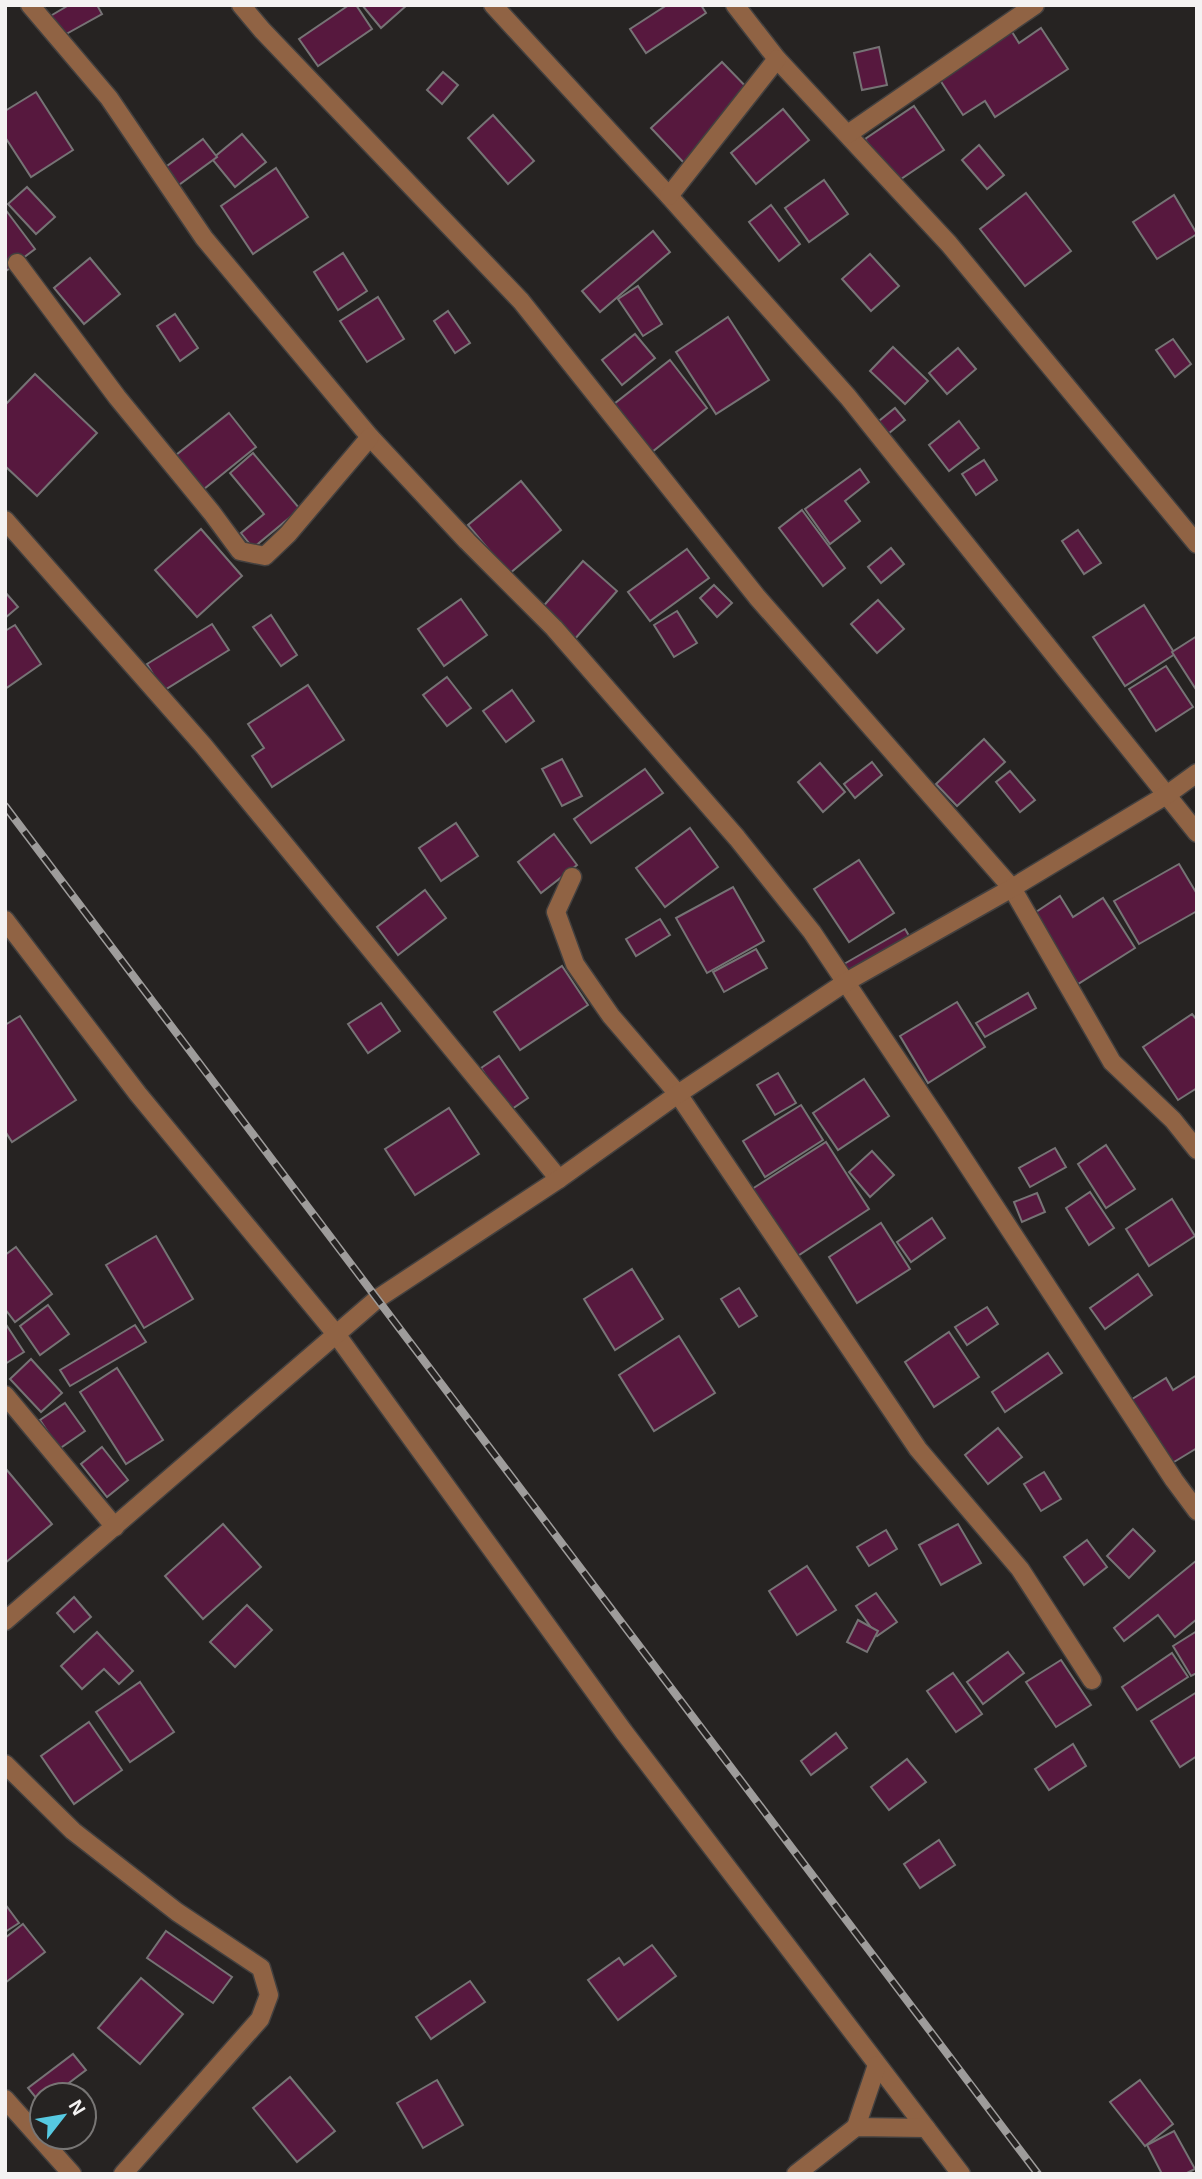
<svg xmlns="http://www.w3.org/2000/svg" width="1202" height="2179" font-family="Helvetica,sans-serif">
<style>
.building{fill:#57183e;stroke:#767375;stroke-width:2}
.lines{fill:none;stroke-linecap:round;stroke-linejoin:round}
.minor-casing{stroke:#43403f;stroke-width:21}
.minor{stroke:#906344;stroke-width:18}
.rail-casing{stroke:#9e9c9b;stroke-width:8}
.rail{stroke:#262322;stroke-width:5;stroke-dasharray:16;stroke-linecap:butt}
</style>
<rect width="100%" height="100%" fill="#262322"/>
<g class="building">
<path d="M69 5H97L102 14 59 38 47 18Z"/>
<path d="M349 5H356L372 29 318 66 299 39Z"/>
<path d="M362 5H407L381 28Z"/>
<path d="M667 5H701L706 13 646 53 630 29Z"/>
<path d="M1041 28 1068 69 995 117 985 101 963 115 940 80 1012 32 1019 43Z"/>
<path d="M879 47 887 85 862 90 854 53Z"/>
<path d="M722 62 756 97 685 164 651 128Z"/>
<path d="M443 72 458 85 442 104 427 90Z"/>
<path d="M36 92 73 150 31 177 5 137V111Z"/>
<path d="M914 106 944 150 895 183 865 139Z"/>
<path d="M783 109 809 140 756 184 731 153Z"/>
<path d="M493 115 534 161 508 184 468 138Z"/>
<path d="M242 134 266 162 235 187 212 159Z"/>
<path d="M203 139 217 157 176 187 163 169Z"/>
<path d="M979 145 1004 175 987 189 962 160Z"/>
<path d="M276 168 308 217 253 254 221 206Z"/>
<path d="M824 180 848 214 809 242 785 208Z"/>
<path d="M27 187 55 217 36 234 8 204Z"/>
<path d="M1026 193 1071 251 1025 286 980 229Z"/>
<path d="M1174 195 1197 234 1157 259 1133 222Z"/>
<path d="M771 205 800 244 779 261 749 222Z"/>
<path d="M5 209 35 249 6 271H5Z"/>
<path d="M653 231 670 252 600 312 582 291Z"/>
<path d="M343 253 367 291 338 310 314 272Z"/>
<path d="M870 254 899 286 871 311 842 279Z"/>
<path d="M90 258 120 294 84 324 54 288Z"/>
<path d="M638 286 662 324 643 336 618 299Z"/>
<path d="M378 297 404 339 367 362 340 321Z"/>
<path d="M448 311 470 343 455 353 434 321Z"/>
<path d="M175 314 198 348 180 361 157 326Z"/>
<path d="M728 317 769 380 716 414 676 352Z"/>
<path d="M635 334 655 358 622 385 602 360Z"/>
<path d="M1173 339 1191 364 1175 377 1156 350Z"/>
<path d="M893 347 928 381 905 404 870 371Z"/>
<path d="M958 348 976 369 947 394 929 373Z"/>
<path d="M670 360 707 408 652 452 614 404Z"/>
<path d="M35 374 97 433 37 496 5 466V405Z"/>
<path d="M895 408 905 420 883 438 874 425Z"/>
<path d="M229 413 256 447 199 493 171 459Z"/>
<path d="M959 421 979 448 949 471 929 445Z"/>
<path d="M253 453 300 509 253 548 241 533 264 514 230 473Z"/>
<path d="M984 460 997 480 976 495 962 474Z"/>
<path d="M860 469 869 482 845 501 860 521 830 544 805 509Z"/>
<path d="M521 481 561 530 509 574 468 525Z"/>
<path d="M802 510 845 568 823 586 779 528Z"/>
<path d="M201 529 242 576 197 617 155 570Z"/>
<path d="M1078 530 1101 563 1084 574 1062 541Z"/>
<path d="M891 548 904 564 881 583 868 567Z"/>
<path d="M687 549 709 578 650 621 628 592Z"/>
<path d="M583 561 617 591 574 640 540 610Z"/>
<path d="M714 585 732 603 717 617 700 598Z"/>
<path d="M5 592 18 607 5 618Z"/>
<path d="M461 599 487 635 444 666 418 629Z"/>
<path d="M878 600 904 629 877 653 851 624Z"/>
<path d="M1144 605 1175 654 1125 686 1093 637Z"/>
<path d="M677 611 697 643 674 657 654 625Z"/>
<path d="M271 615 297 655 281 666 253 627Z"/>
<path d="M212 624 229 650 163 691 147 664Z"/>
<path d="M15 625 41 664 5 689V631Z"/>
<path d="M1197 636V691L1172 652Z"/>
<path d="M1166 666 1193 707 1156 731 1129 689Z"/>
<path d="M447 677 471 708 447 726 423 695Z"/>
<path d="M308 685 344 740 272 787 252 756 264 748 248 724Z"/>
<path d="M512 690 534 721 506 742 483 711Z"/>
<path d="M984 739 1005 762 957 806 936 784Z"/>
<path d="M562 759 582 796 562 806 542 769Z"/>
<path d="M872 762 882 775 855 798 844 784Z"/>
<path d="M820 763 845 792 823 812 798 782Z"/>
<path d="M645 769 663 793 591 843 574 819Z"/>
<path d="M1010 771 1035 800 1020 812 996 782Z"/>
<path d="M456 823 478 856 441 881 419 848Z"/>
<path d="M690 828 718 867 665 907 636 868Z"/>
<path d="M554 834 577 865 541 893 518 862Z"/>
<path d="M859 860 894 913 849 942 814 889Z"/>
<path d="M1179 864 1197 894V911L1139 944 1114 901Z"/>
<path d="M733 887 764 941 707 973 676 918Z"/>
<path d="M425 890 446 918 398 955 377 927Z"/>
<path d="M1060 896 1073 917 1103 898 1135 948 1078 984 1033 914Z"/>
<path d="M660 919 670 935 636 956 626 939Z"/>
<path d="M905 929 915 946 847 985 837 968Z"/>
<path d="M756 949 767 968 724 992 713 972Z"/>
<path d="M562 966 588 1005 520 1050 494 1012Z"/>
<path d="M1028 993 1036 1008 985 1037 976 1023Z"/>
<path d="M957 1002 985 1047 928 1083 900 1036Z"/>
<path d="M381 1003 400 1031 368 1053 348 1024Z"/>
<path d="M1192 1014 1197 1020V1088L1178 1100 1143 1047Z"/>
<path d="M20 1016 76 1100 12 1142 5 1131V1025Z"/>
<path d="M499 1056 528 1098 509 1111 481 1068Z"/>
<path d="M778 1073 796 1103 775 1115 757 1085Z"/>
<path d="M864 1079 889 1116 838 1150 813 1113Z"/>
<path d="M801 1105 823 1140 765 1177 743 1141Z"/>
<path d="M449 1108 479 1154 415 1195 385 1149Z"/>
<path d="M826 1142 869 1209 796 1257 752 1189Z"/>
<path d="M1106 1145 1135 1189 1106 1208 1078 1164Z"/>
<path d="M1055 1148 1066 1167 1030 1187 1019 1168Z"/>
<path d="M872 1151 894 1175 870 1197 849 1172Z"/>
<path d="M1090 1192 1114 1228 1089 1245 1066 1208Z"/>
<path d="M1037 1193 1045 1212 1022 1222 1014 1202Z"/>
<path d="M1172 1199 1195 1236 1149 1266 1126 1229Z"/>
<path d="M932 1218 945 1238 911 1262 897 1242Z"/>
<path d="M881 1223 910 1269 857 1303 829 1257Z"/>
<path d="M156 1236 193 1299 144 1328 106 1265Z"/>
<path d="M16 1247 52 1294 15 1322 5 1309V1255Z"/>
<path d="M632 1269 663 1319 615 1350 584 1299Z"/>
<path d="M1138 1274 1152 1295 1105 1329 1090 1308Z"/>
<path d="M739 1288 757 1316 739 1327 721 1299Z"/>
<path d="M48 1305 69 1334 40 1355 20 1326Z"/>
<path d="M987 1307 998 1324 967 1345 955 1327Z"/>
<path d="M5 1323 24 1352 5 1364Z"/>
<path d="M135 1325 146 1342 70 1386 60 1370Z"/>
<path d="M949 1332 979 1377 934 1407 905 1362Z"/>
<path d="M679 1336 715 1393 654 1431 619 1375Z"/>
<path d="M1048 1353 1062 1373 1005 1412 992 1392Z"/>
<path d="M31 1359 62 1393 41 1412 10 1379Z"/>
<path d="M117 1368 163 1440 126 1464 80 1392Z"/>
<path d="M1197 1375V1448L1169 1465 1129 1401 1166 1378 1173 1390Z"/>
<path d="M65 1403 85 1431 59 1449 40 1420Z"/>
<path d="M998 1428 1022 1457 988 1484 965 1455Z"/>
<path d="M102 1447 128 1480 107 1497 81 1464Z"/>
<path d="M6 1469 52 1524 5 1563V1470Z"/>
<path d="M1044 1472 1061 1499 1041 1511 1024 1484Z"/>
<path d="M223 1524 261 1567 203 1619 165 1576Z"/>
<path d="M958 1524 981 1563 941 1585 919 1545Z"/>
<path d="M1133 1529 1155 1551 1129 1578 1107 1556Z"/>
<path d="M886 1530 897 1549 869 1566 857 1547Z"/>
<path d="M1087 1540 1107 1567 1084 1585 1064 1557Z"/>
<path d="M1197 1560V1619L1175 1637 1158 1615 1124 1641 1114 1628Z"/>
<path d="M807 1566 836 1610 797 1635 769 1591Z"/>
<path d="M876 1593 897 1622 877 1636 856 1606Z"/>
<path d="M74 1597 91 1617 74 1632 57 1613Z"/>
<path d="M247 1605 272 1630 235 1667 210 1642Z"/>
<path d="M858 1620 878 1631 867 1652 847 1642Z"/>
<path d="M1197 1631V1673L1191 1676 1173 1646Z"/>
<path d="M97 1632 133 1671 119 1684 104 1669 82 1689 61 1666Z"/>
<path d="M1008 1652 1024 1673 983 1704 967 1682Z"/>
<path d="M1172 1653 1188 1677 1137 1710 1122 1687Z"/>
<path d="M1061 1660 1091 1705 1056 1727 1026 1682Z"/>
<path d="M953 1673 982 1714 956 1732 927 1691Z"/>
<path d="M140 1682 174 1732 130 1762 96 1712Z"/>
<path d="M1197 1692V1756L1180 1767 1151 1721Z"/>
<path d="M89 1722 122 1770 74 1804 41 1756Z"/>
<path d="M836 1733 847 1748 811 1775 801 1761Z"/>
<path d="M1073 1744 1086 1766 1049 1790 1035 1769Z"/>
<path d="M907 1759 926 1782 889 1810 871 1787Z"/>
<path d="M939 1840 955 1865 920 1888 904 1864Z"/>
<path d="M5 1904 19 1923 5 1932Z"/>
<path d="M23 1924 45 1952 5 1983V1938Z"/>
<path d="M166 1931 232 1977 213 2003 147 1958Z"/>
<path d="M652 1945 676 1976 618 2020 588 1980 619 1958 624 1965Z"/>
<path d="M141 1978 183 2014 140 2064 98 2028Z"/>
<path d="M470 1981 485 2002 431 2039 416 2017Z"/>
<path d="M73 2054 86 2070 53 2095H42L41 2104 28 2088Z"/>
<path d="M290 2077 335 2131 297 2162 253 2108Z"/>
<path d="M437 2080 463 2125 423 2148 397 2103Z"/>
<path d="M1140 2080 1173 2124 1145 2146 1110 2102Z"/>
<path d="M1174 2131 1195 2169 1185 2174H1162L1147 2145Z"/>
</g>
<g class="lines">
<defs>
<g id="minor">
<path d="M30 5 109 98 204 238 370 437 467 541 554 628 737 838 812 932 942 1126 1174 1480 1197 1511"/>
<path d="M241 5 262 30 521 301 757 597 1012 888 1112 1062 1173 1120 1197 1150"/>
<path d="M493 5 669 196 848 397 1197 833"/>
<path d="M735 5 777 59 949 244 1197 544"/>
<path d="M848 134 1035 5"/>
<path d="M669 196 777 59"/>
<path d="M17 263 117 397 212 513 240 551 265 556 288 534 370 437"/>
<path d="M5 520 203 745 559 1179"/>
<path d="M572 877 556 912 575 964 611 1016 678 1094 918 1449 1020 1569 1092 1680"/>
<path d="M5 920 138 1094 336 1334 624 1732 961 2174"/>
<path d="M5 1395 115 1527"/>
<path d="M5 1621 377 1299 559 1179 678 1094 846 982 1012 888 1168 794 1197 773"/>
<path d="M5 1764 73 1831 177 1912 261 1968 269 1995 260 2019 123 2174"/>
<path d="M5 2099 72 2174"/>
<path d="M856 2127 877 2065"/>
<path d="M796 2174 856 2127 926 2128"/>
</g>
</defs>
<use href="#minor" class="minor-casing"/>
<use href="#minor" class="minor"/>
<defs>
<path id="rail" d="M5 806 1038 2174"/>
</defs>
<use href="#rail" class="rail-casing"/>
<use href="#rail" class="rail"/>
</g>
<rect width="1202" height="2179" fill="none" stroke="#f4f2f2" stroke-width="14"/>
<g transform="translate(63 2116) rotate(59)"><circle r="33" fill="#262322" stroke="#787675" stroke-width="2"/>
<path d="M0-5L12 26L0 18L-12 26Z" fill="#56c9e1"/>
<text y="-10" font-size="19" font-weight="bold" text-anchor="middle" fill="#f4f2f2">N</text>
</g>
</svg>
